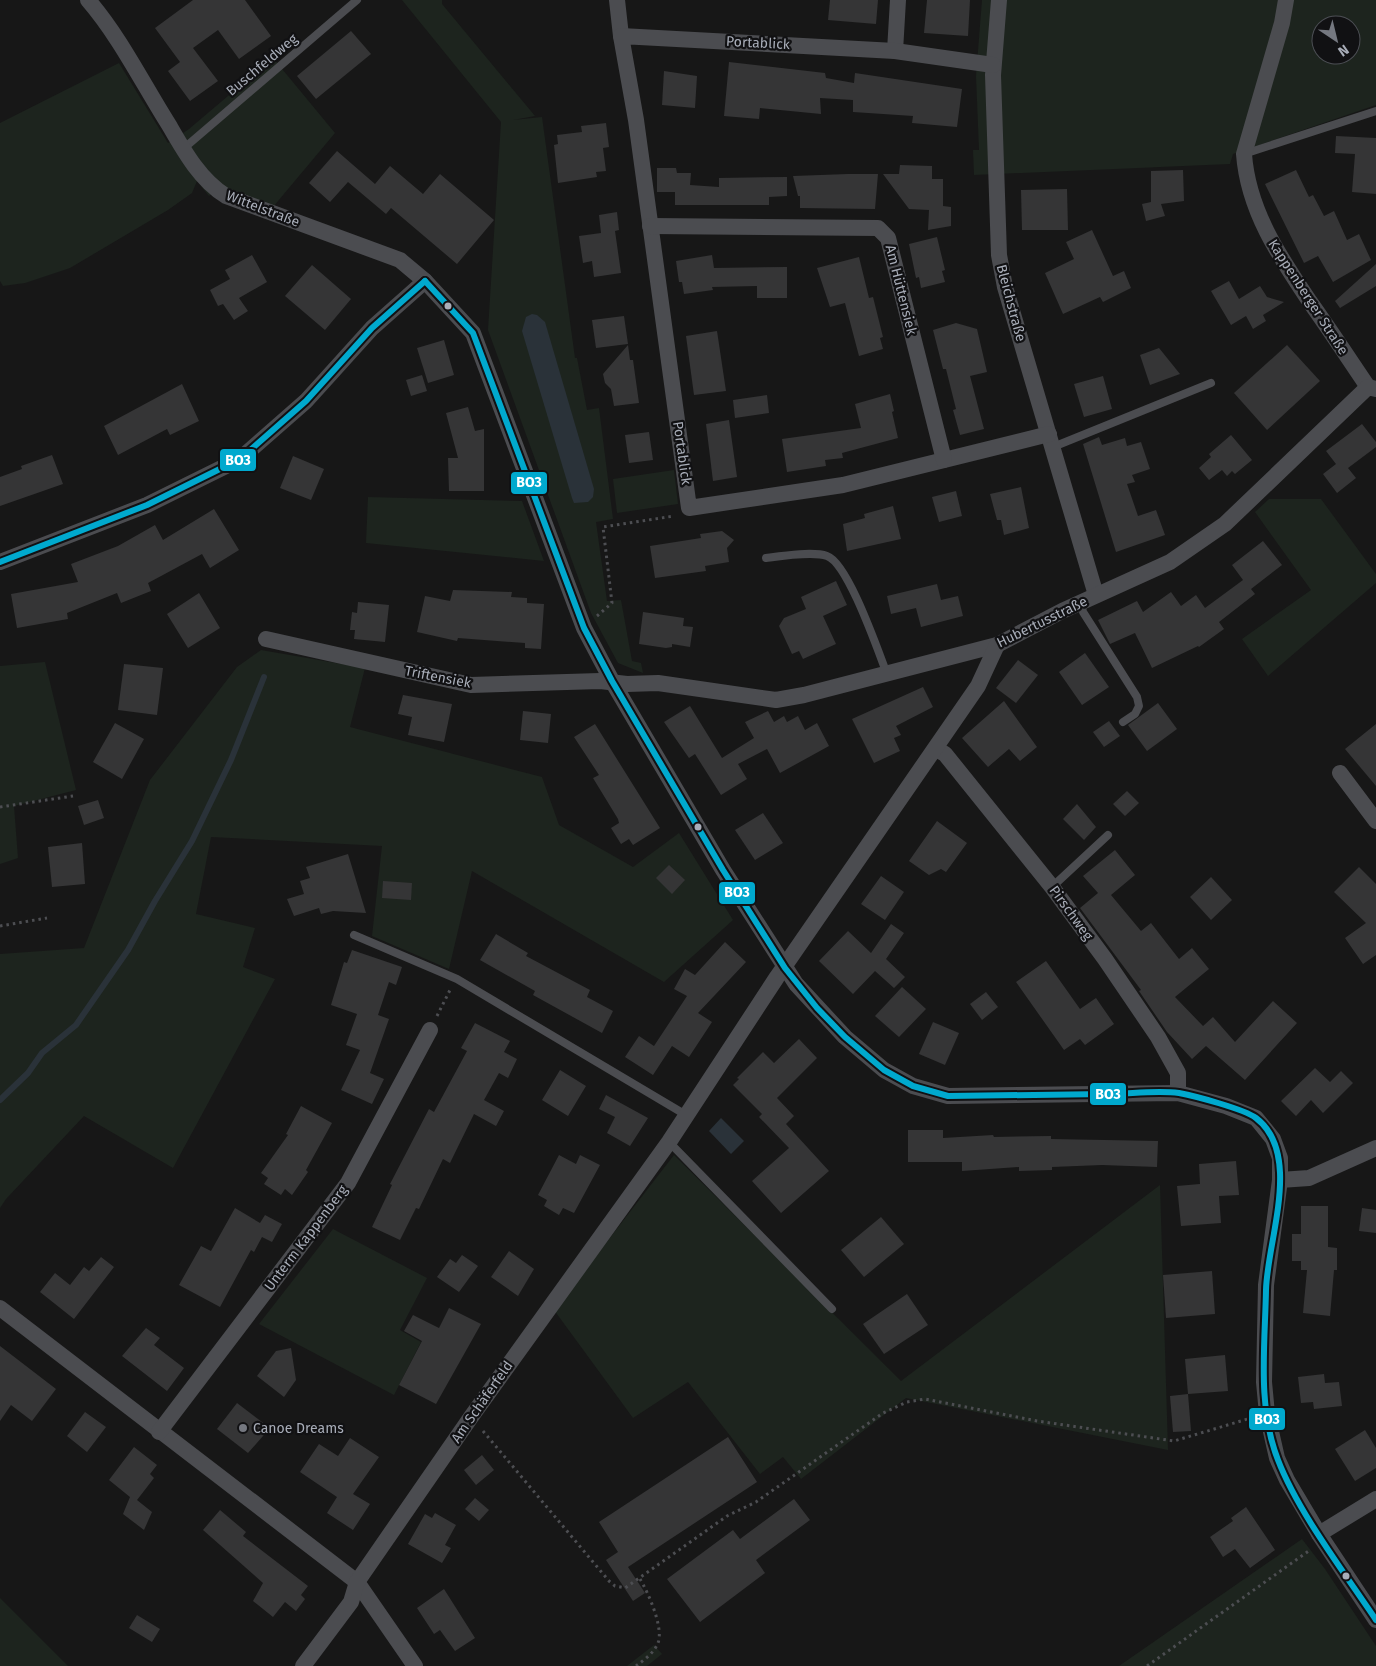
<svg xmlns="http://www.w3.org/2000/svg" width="1376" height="1666" font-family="'Fira Sans',sans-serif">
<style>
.green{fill:#1d241e;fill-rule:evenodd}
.water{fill:#2a3239}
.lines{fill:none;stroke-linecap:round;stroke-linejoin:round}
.stream{stroke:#2a3239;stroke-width:6}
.building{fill:#353536}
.path{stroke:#4d4e52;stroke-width:3;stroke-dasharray:2.5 4;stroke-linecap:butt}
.lane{stroke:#4b4c50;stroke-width:8}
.street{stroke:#4b4c50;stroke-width:16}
.bus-1-casing{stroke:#111113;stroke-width:10}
.bus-1{stroke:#00a9ce;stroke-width:6}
.bus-dot{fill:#a8adb8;stroke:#111113;stroke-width:2}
.poi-dot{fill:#757880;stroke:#111113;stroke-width:2}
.labels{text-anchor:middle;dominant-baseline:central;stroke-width:4.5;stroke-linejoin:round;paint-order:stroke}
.street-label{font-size:14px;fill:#a8adb8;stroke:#111113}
.poi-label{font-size:14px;fill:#a8adb8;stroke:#111113;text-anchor:start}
.line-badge{stroke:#111113;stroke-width:2}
.badge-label{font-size:14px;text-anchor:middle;font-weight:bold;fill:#fff}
</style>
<rect width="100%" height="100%" fill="#171717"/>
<g class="green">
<path d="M402 0H442V4L535 116 513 120 542 117 575 358H577L587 410 599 408 613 519 596 522 607 601 621 600 632 661 641 663 643 673 618 663 591 613 488 330 501 122Z"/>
<path d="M982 0H1376V105L1233 154 1230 164 974 175 973 150H979L976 76ZM1321 25H1351V55H1321Z"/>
<path d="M273 58 335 133 273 207 219 187 209 196 197 181 192 193 168 210 70 268 25 283 3 286 0 281V123L119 63 168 143 189 129Z"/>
<path d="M674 470 678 504 617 513 613 479Z"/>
<path d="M368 497 522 501 544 561 366 543Z"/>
<path d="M1269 499H1321L1376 574V583L1268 676 1242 639 1311 590 1255 512Z"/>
<path d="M261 650 365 668 350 727 542 777 559 825 633 867 679 833 733 920 664 982 472 871 449 969 372 936 382 846 211 837 196 914 255 928 243 967 275 979 173 1168 84 1116 6 1199 0 1208V954L84 948 150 780 237 667Z"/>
<path d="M45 662 76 790 14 806 18 858 0 864V666Z"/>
<path d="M674 1155 901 1381 1160 1185 1168 1450 906 1398 801 1479 783 1457 760 1474 688 1382 633 1418 554 1310Z"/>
<path d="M333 1229 427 1278 400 1330 421 1342 394 1395 259 1324Z"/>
<path d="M1302 1539 1325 1569 1376 1646V1666H1119Z"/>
<path d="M0 1598 68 1666H0Z"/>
<path d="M654 1645 662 1654 647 1666H627Z"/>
</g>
<g class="water">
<path d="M532 314 537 315 545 322 594 489 593 497 588 502 574 503 572 498 522 331 526 317Z"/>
<path d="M721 1118 744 1141 731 1154 709 1131Z"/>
</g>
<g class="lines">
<path class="stream" d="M0 1100 28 1073 42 1053 76 1025 128 950 155 901 192 841 231 760 264 677"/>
</g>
<g class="building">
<path d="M193 0H245L271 36 239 59 218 30 193 48 218 81 190 101 168 71 180 62 155 28Z"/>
<path d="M830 0H878L876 24 828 20Z"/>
<path d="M927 0H970L968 36 924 33Z"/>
<path d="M351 31 371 54 316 99 297 76Z"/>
<path d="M729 62 825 73 826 78 854 83 855 73 962 89 957 127 912 123 913 116 853 112V100L820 98 821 114 760 108 759 119 724 116Z"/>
<path d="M664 71 697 76 695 108 662 105Z"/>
<path d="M606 123 609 147 603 148 606 171 596 172 597 177 558 183 554 145 558 144 557 135 582 132 581 126Z"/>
<path d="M1336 136 1376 138V194L1352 192 1355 154 1335 153Z"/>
<path d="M337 151 375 184 390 166 423 194 440 174 494 220 457 264 391 208 386 214 348 182 330 202 309 183Z"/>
<path d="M900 165 932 166V179H943V206L951 207V226L928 230 929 210 909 209 883 174H899Z"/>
<path d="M657 168H676L677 173H691L690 185 719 187V178L787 177V196L769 197V205H675V192H657Z"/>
<path d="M1183 170 1184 201 1161 204 1165 216 1146 221 1142 204 1151 202V171Z"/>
<path d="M1296 170 1309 197 1313 195 1324 216 1334 211 1347 240 1359 234 1371 260 1333 282 1318 256 1304 263 1265 184Z"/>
<path d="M848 174H878L875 209 800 208V196H798L793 176Z"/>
<path d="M1067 189 1068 230H1022L1021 190Z"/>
<path d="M617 212 619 230 615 231 621 273 594 277 592 261 583 263 579 236 601 233 599 215Z"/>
<path d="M1092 230 1113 276 1124 271 1131 288 1103 302 1100 297 1063 314 1045 273 1074 259 1066 242Z"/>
<path d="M937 237 945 270 942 271 945 282 921 288 919 277 916 278 909 244Z"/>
<path d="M252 255 267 282 239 298 248 311 234 320 223 304 218 306 210 290 230 279 225 270Z"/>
<path d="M712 255 714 268 787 267V298H757V286L712 287 713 290 684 294 682 282H679L676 261Z"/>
<path d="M859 257 869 298 873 297 883 337 880 338 883 349 859 356 845 303 830 307 817 268Z"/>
<path d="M1376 264V286L1340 308 1335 301Z"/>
<path d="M312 265 351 299 325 330 285 296Z"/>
<path d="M1229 281 1239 299 1260 286 1267 297 1284 302 1263 315 1266 321 1253 329 1246 316 1231 325 1211 291Z"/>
<path d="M624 316 628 344 596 348 592 320Z"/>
<path d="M956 323 977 329 987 372 970 376 984 429 960 435 953 410 956 409 946 369H943L933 330Z"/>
<path d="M717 331 726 391 694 395 686 336Z"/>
<path d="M444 340 454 375 428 383 417 348Z"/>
<path d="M628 345 630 360H633L639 403 614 406 611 389 605 383 603 374Z"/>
<path d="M1287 345 1320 381 1267 430 1234 393Z"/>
<path d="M1159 348 1180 374 1150 385 1140 355Z"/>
<path d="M422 375 427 391 411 396 406 380Z"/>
<path d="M1103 376 1112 409 1084 417 1074 384Z"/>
<path d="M182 384 199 421 170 435 167 429 118 455 104 426Z"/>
<path d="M890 394 894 411 892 412 898 438 842 453 843 458 825 460 826 466 787 472 782 439 861 428 855 404Z"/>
<path d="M767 395 769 413 735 418 733 400Z"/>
<path d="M468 407 475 431 484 429V491H449L448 458H458L446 413Z"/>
<path d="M729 420 737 477 713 481 706 424Z"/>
<path d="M1362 424 1376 442V447L1348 468 1356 478 1337 493 1323 474 1336 464 1326 451Z"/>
<path d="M649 432 653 460 629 463 625 435Z"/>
<path d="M1231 435 1252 460 1235 474 1232 471 1227 476 1222 470 1209 480 1199 468 1211 457 1209 454Z"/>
<path d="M1099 437 1102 445 1125 438 1127 446 1141 442 1150 469 1132 475 1135 482 1127 484 1138 516 1156 510 1165 535 1116 552 1083 444Z"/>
<path d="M52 455 63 484 0 506V477L22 469 21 466Z"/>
<path d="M293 456 324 469 311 500 280 488Z"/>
<path d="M1021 487 1029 528 1004 535 1001 520H997L990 494Z"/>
<path d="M956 491 962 516 939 522 932 497Z"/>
<path d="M893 506 901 539 847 551 843 524 865 518 864 514Z"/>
<path d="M214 509 239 550 210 568 202 554 148 583 151 591 121 603 117 593 67 613 68 619 17 628 11 594 78 582 71 564 118 546 155 525 163 540Z"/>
<path d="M722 531 734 540 727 548 729 562 705 566 706 571 655 578 650 546 701 538 700 534Z"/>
<path d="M1263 541 1282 565 1251 589 1255 594 1219 622 1224 629 1199 647 1198 646 1152 668 1135 633 1110 644 1098 620 1137 601 1143 612 1171 592 1181 606 1196 595 1205 608 1243 580 1232 565Z"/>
<path d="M836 581 847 605 823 616 836 644 803 659 799 651 792 654 779 626 784 618 806 609 801 597Z"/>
<path d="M937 584 941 600 958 596 963 616 921 627 916 608 891 614 887 596Z"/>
<path d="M453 590 512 592 511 597 527 598V603L544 604 541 649 525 648V643L458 638 457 641 417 632 425 596 450 601Z"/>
<path d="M199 593 220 628 188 648 167 614Z"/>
<path d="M358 602 389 605 385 642 354 639 355 630H350L352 612 357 613Z"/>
<path d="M643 612 684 618 683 626 693 627 690 647 672 644V647L666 648 639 644Z"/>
<path d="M1085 653 1109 687 1082 705 1059 672Z"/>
<path d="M1018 660 1038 675 1016 703 996 688Z"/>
<path d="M124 664 163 668 157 715 118 710Z"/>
<path d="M923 687 933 707 896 726 901 735 894 738 900 751 874 763 852 719Z"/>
<path d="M403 695 452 704 444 742 408 735 412 717 398 714Z"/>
<path d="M1004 701 1037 747 1020 761 1009 749 988 767 962 738Z"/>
<path d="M1158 703 1177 729 1147 751 1128 725Z"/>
<path d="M690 706 722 758 754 738 745 722 768 711 774 722 784 716 787 722 798 716 805 730 817 723 829 746 780 773 767 749 738 764 747 779 721 795 695 754 689 758 664 722Z"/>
<path d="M523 711 551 714 548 743 520 740Z"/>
<path d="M1109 721 1120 736 1104 747 1093 732Z"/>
<path d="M115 723 144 739 122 779 93 762Z"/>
<path d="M595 724 660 828 633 845 629 839 621 844 611 828 619 823 618 819 593 778 599 775 574 737Z"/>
<path d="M1376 724V786L1345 749Z"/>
<path d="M1127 791 1139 803 1125 816 1113 804Z"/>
<path d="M98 800 104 818 84 825 78 806Z"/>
<path d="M1077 804 1096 827 1084 840 1063 819Z"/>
<path d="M763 813 783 843 755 860 735 830Z"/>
<path d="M937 821 967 843 946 872 941 869 929 875 909 861Z"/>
<path d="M82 843 85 884 52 887 48 847Z"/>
<path d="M1115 850 1135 875 1111 895 1141 931 1151 923 1179 959 1192 948 1209 969 1175 997 1203 1026 1213 1017 1235 1042 1273 1001 1297 1023 1245 1080 1206 1046 1192 1059 1167 1032 1139 991 1141 990 1080 908 1098 893 1083 876Z"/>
<path d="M348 854 366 913 333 911 321 914 319 908 294 916 287 899 304 894 300 881 310 878 306 867Z"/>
<path d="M669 865 685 880 672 894 656 878Z"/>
<path d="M1359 867 1376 884V955L1363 964 1345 938 1366 923 1334 892Z"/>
<path d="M881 876 904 892 885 920 861 904Z"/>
<path d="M1211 877 1232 900 1211 920 1190 897Z"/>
<path d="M383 881 412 883 411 900 382 898Z"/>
<path d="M891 924 904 933 886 959 905 977 894 988 875 971 853 994 819 961 848 931 871 953Z"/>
<path d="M496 934 528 953 526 956 590 990 587 997 613 1011 602 1033 533 995 535 991 480 960Z"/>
<path d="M725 942 746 962 698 1013 712 1022 689 1057 672 1046 653 1075 625 1057 639 1036 654 1046 687 996 674 989 685 969 695 975Z"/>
<path d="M352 950 402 967 396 985 389 982 378 1015 389 1019 370 1073 384 1079 372 1104 341 1090 360 1050 346 1045 357 1014 331 1005 344 962 347 963Z"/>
<path d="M1046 961 1080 1009 1096 998 1114 1024 1085 1045 1080 1039 1064 1050 1016 982Z"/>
<path d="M902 987 926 1009 899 1037 875 1016Z"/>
<path d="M986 992 998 1007 982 1020 970 1004Z"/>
<path d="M933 1022 959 1033 945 1065 919 1054Z"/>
<path d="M475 1023 510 1041 504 1052 517 1059 508 1078 499 1073 484 1100 504 1111 496 1126 474 1114 450 1163 443 1159 419 1209 416 1208 400 1240 372 1227 392 1185 390 1184 429 1109 434 1112 467 1051 461 1048Z"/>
<path d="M799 1039 817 1058 777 1098 794 1116 786 1124 829 1171 781 1213 752 1181 789 1148 759 1117 762 1114 733 1085 739 1079 737 1078 763 1052 774 1063Z"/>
<path d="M1315 1068 1330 1082 1341 1071 1353 1083 1323 1113 1311 1100 1296 1116 1281 1101Z"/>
<path d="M560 1070 586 1086 568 1116 542 1100Z"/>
<path d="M606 1095 648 1118 630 1146 607 1133 615 1117 599 1109Z"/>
<path d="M301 1106 332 1123 306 1170 308 1172 292 1195 285 1189 281 1195 264 1184 268 1178 261 1173 288 1135 286 1134Z"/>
<path d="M908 1130H943V1138L993 1135 994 1137 1051 1136V1139L1158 1141 1157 1167 1102 1165 1052 1167V1170L1019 1171V1167L962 1171V1162H908Z"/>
<path d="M559 1155 576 1164 580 1155 600 1165 574 1213 563 1208 559 1215 544 1206 547 1200 538 1195Z"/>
<path d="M1236 1161 1239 1195 1219 1196 1221 1223 1181 1226 1177 1186 1200 1184 1199 1164Z"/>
<path d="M1301 1206H1328V1247L1337 1248V1270H1334L1330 1316 1303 1313 1307 1270H1301V1261H1292V1234H1301Z"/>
<path d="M235 1208 260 1223 265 1215 282 1224 272 1242 262 1237 254 1252 251 1250 220 1307 179 1285 201 1246 211 1251Z"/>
<path d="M1362 1208 1376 1210V1233L1359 1231Z"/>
<path d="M881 1217 904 1244 864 1277 841 1250Z"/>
<path d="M509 1251 534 1269 518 1296 491 1277Z"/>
<path d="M462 1255 478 1266 459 1292 437 1277 450 1259 456 1263Z"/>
<path d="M101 1257 114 1267 74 1319 40 1292 55 1273 70 1285 84 1267 89 1271Z"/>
<path d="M1212 1271 1215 1314 1166 1318 1163 1275Z"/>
<path d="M907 1294 928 1325 884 1354 863 1324Z"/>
<path d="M449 1308 481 1324 436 1404 399 1385 422 1341 404 1331 413 1315 439 1328Z"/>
<path d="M146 1328 160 1338 154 1345 184 1368 167 1391 122 1356Z"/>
<path d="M0 1346 56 1389 32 1421 11 1405 0 1421Z"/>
<path d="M291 1348 296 1380 284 1397 257 1376 276 1351Z"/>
<path d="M1225 1355 1228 1391 1188 1394 1185 1359Z"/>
<path d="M1324 1374 1325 1383 1339 1382 1342 1406 1314 1409 1313 1402 1301 1403 1298 1377Z"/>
<path d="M1188 1394 1191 1431 1173 1432 1170 1396Z"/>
<path d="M237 1403 270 1428 248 1453 217 1429Z"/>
<path d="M85 1412 106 1427 87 1452 67 1436Z"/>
<path d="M1365 1430 1376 1448V1468L1355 1481 1335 1449Z"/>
<path d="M728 1437 757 1482 628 1567 645 1593 633 1601 606 1560 618 1552 599 1522Z"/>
<path d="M350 1438 379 1457 353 1494 370 1504 353 1530 327 1513 337 1497 300 1472 319 1444 338 1456Z"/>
<path d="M134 1447 157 1465 150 1474 154 1478 137 1500 152 1512 144 1530 123 1514 130 1497 109 1480Z"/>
<path d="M482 1455 494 1470 476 1485 464 1470Z"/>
<path d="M475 1498 489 1510 479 1521 465 1509Z"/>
<path d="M794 1499 810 1520 756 1560 765 1573 700 1622 667 1579 733 1530 740 1539Z"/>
<path d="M1246 1507 1275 1550 1250 1568 1235 1549 1223 1557 1210 1537 1233 1521 1231 1518Z"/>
<path d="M220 1510 246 1532 243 1536 308 1586 301 1595 305 1599 296 1611 285 1602 273 1617 253 1601 263 1583 203 1530Z"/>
<path d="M435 1513 456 1525 445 1545 451 1548 442 1563 408 1544 425 1514 432 1518Z"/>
<path d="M444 1589 475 1638 455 1651 440 1630 434 1634 417 1608Z"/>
<path d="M137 1615 160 1629 152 1642 129 1628Z"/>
</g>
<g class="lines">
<g class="path">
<path d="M597 616 612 603 603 527 674 516"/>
<path d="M0 807 73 796"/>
<path d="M0 926 47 918"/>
<path d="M437 1016 450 990"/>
<path d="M483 1431 609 1581 615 1586 625 1588 727 1516 756 1502 883 1413 907 1402 925 1399 1037 1421 1174 1441 1251 1418"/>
<path d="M636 1666C644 1660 654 1653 658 1643 664 1628 648 1592 640 1579"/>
<path d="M1147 1666 1310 1550"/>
</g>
<g class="lane">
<path d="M183 149 357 0"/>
<path d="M1244 154 1376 111"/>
<path d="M1053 447 1211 383"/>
<path d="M766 558C781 556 813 551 827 556 848 563 878 651 887 674"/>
<path d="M1081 602 1083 612 1137 697 1139 706 1135 714 1123 722"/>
<path d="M1052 887 1108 835"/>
<path d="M354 935 457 979 686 1115"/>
<path d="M669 1142 832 1309"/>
</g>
<g class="street">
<path d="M88 0C120 37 143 84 169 125 184 151 200 180 226 196L400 260 425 281 473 333 584 628 612 681 723 870 796 984 845 1037 884 1070 913 1086 948 1096 1178 1093 1226 1106 1256 1118 1273 1139 1280 1158V1180L1266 1285 1264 1382 1267 1414 1277 1458 1287 1480 1319 1534 1376 1620"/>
<path d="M617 0 621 36"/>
<path d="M999 0 993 75 999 255 1005 287 1096 595"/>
<path d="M1286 0 1282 23 1244 154C1248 210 1279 256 1310 302 1330 330 1349 359 1368 387"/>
<path d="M895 51 898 0"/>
<path d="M993 65 895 51 621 36 636 120 689 508 843 485 1049 434"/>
<path d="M650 226 878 228 888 238 944 460"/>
<path d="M0 562 147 505 240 459 306 401 372 328 425 281"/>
<path d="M266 639 471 685 600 681 627 684 658 683 776 700 804 695 997 645 1062 611 1170 562 1225 524 1368 387 1376 389"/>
<path d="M936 749 945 754 1052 887 1105 959 1158 1037 1178 1073V1093"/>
<path d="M1340 773 1376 821"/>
<path d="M1280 1180 1309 1178 1376 1148"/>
<path d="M0 1308 357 1582 415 1666"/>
<path d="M159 1432 348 1183 430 1030"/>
<path d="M1319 1534 1376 1499"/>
<path d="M303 1666 351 1602 357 1582 471 1417 669 1142 777 977 978 686 997 645"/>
</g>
<defs>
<g id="bus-1">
<path d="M425 281 473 333 584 628 612 681 723 870 785 968 817 1008 845 1037 884 1070 913 1086 948 1096C1001 1095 1054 1095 1106 1094 1130 1094 1156 1090 1179 1093 1195 1096 1244 1109 1256 1118 1303 1154 1267 1241 1266 1290 1265 1345 1257 1407 1278 1460 1298 1512 1344 1572 1376 1620"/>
<path d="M0 562 147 505 240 459 306 401 372 328 425 281"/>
</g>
</defs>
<use href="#bus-1" class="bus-1-casing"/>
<use href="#bus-1" class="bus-1"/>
</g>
<g class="bus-dot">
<circle cx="448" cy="306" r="4.5"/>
<circle cx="698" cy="827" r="4.5"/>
<circle cx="1346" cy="1576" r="4.5"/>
</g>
<circle class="poi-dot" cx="243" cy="1428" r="5"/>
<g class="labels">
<g class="street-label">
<text transform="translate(758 43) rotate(3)">Portablick</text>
<text transform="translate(262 65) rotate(-40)">Buschfeldweg</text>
<text transform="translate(263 209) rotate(21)">Wittelstraße</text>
<text transform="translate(901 290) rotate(76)">Am Hüttensiek</text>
<text transform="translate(1308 297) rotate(57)">Kappenberger Straße</text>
<text transform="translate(1011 303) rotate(75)">Bleichstraße</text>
<text transform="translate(682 453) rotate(82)">Portablick</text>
<text transform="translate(1042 622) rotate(-26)">Hubertusstraße</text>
<text transform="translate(438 677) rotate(11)">Triftensiek</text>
<text transform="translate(1071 913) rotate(54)">Pirschweg</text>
<text transform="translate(306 1238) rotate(-53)">Unterm Kappenberg</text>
<text transform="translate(482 1402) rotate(-55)">Am Schäferfeld</text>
</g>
<g class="poi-label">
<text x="253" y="1428">Canoe Dreams</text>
</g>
</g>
<g class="line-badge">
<rect x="219" y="448" width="38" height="24" rx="5" fill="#00a9ce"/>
<rect x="510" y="471" width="38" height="24" rx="5" fill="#00a9ce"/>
<rect x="718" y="881" width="38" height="24" rx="5" fill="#00a9ce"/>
<rect x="1089" y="1082" width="38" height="24" rx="5" fill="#00a9ce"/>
<rect x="1248" y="1407" width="38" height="24" rx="5" fill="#00a9ce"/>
</g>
<g class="badge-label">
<text x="238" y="465">BO3</text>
<text x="529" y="487">BO3</text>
<text x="737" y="897">BO3</text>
<text x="1108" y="1099">BO3</text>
<text x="1267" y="1424">BO3</text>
</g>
<g transform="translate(1336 40) rotate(145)"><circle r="24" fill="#111113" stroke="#4d4f55"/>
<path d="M0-4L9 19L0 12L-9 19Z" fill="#757880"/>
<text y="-8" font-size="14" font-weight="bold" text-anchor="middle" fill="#a8adb8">N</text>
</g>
</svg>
